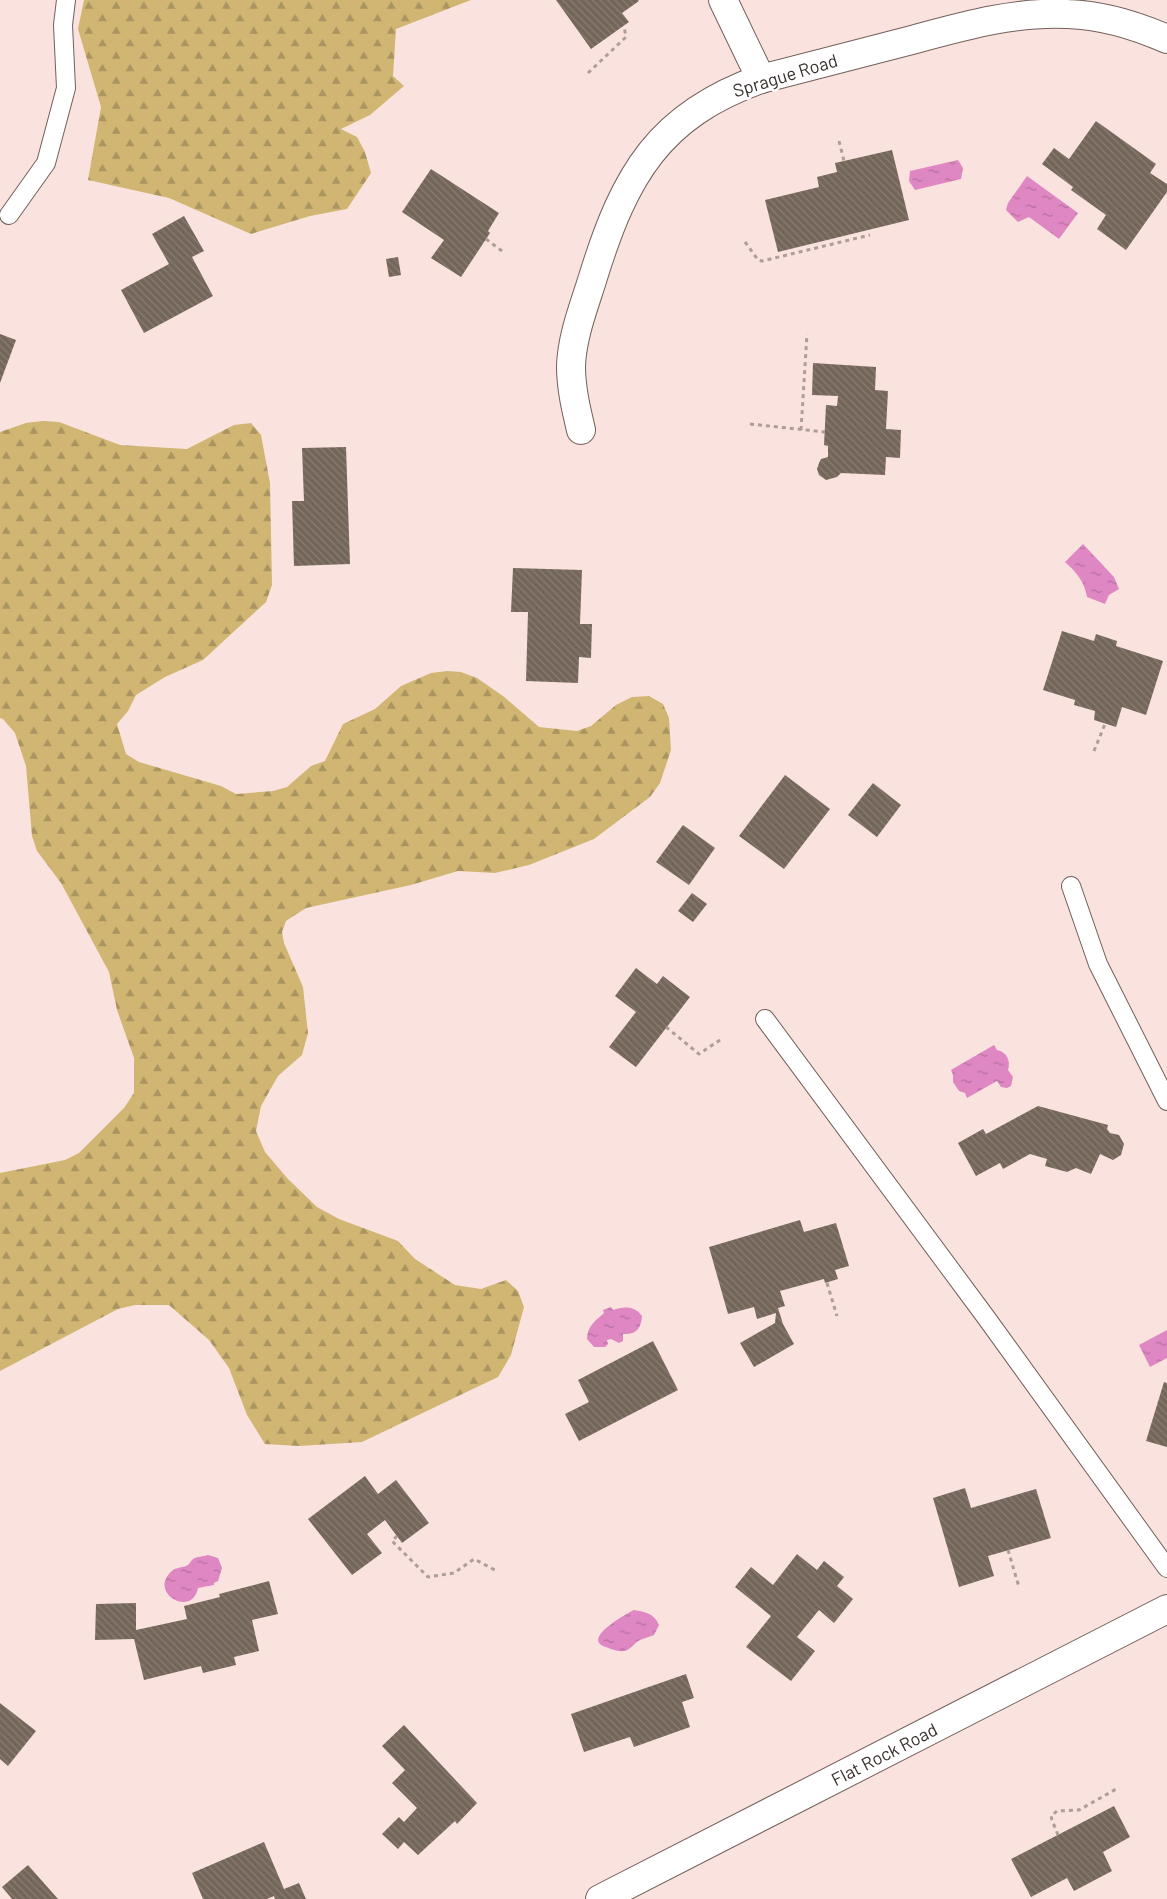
<svg xmlns="http://www.w3.org/2000/svg" width="1167" height="1899" font-family="Barlow,sans-serif">
<style>
.forest{fill:url(#forest-firs)}
.water{fill:url(#water-ripples)}
.building{fill:url(#building-back-hatch)}
.lines{fill:none;stroke-linecap:round;stroke-linejoin:round}
.service-casing{stroke:#725f5a;stroke-width:20}
.minor-casing{stroke:#725f5a;stroke-width:30}
.tertiary-casing{stroke:#725f5a;stroke-width:30}
.path{stroke:#ae9d98;stroke-width:3;stroke-dasharray:4 4;stroke-linecap:butt}
.service{stroke:#fff;stroke-width:18}
.minor{stroke:#fff;stroke-width:28}
.tertiary{stroke:#fff;stroke-width:28}
.labels{text-anchor:middle;dominant-baseline:central;stroke-width:5;stroke-linejoin:round;paint-order:stroke}
.street-label{font-size:18px;fill:#372f2c;stroke:#fff}
</style>
<defs>
<pattern id="forest-firs" width="22" height="20" patternUnits="userSpaceOnUse" patternTransform="scale(1.25)"><rect width="22" height="20" fill="#d1b673"/><path d="M5 1l3.5 6h-7zM16 11l3.5 6h-7z" fill="#aa945f"/></pattern>
<pattern id="water-ripples" width="26" height="14" patternUnits="userSpaceOnUse" patternTransform="scale(1.25)"><rect width="26" height="14" fill="#de87c2"/><path d="M2 4q2-2 4 0t4 0M15 11q2-2 4 0t4 0" fill="none" stroke="#b56f9e"/></pattern>
<pattern id="building-back-hatch" width="6" height="6" patternUnits="userSpaceOnUse" patternTransform="scale(1.25)"><rect width="6" height="6" fill="#75665a"/><path d="M-1 5l2 2M0 0l6 6M5-1l2 2" fill="none" stroke="#887d74"/></pattern>
</defs>
<rect width="100%" height="100%" fill="#fae3de"/>
<g class="forest">
<path d="M84 0H471L396 29 393 76 404 86 370 115 341 129 357 137 365 152 371 173 347 209 310 216 251 234 169 198 88 180 101 107 78 29Z"/>
<path d="M42 421 59 422 120 445 187 449 234 425 251 423 261 435 270 483 272 585 266 602 203 660 165 677 136 695 128 711 117 724 126 754 139 762 221 786 236 794 273 791 287 787 311 766 325 761 343 724 375 709 401 686 431 673 447 671 461 672 477 678 503 696 539 727 577 731 591 726 616 705 632 697 649 696 663 704 669 718 671 750 660 783 650 797 594 839 529 865 495 873 458 871 411 885 306 908 286 921 282 932 284 943 303 987 308 1033 302 1055 278 1076 261 1106 256 1131 265 1152 288 1179 317 1207 339 1219 398 1241 415 1259 455 1285 481 1289 506 1280 518 1291 524 1307 511 1355 498 1377 362 1442 299 1446 265 1444 247 1415 229 1368 209 1340 169 1305H135L118 1309 0 1371V1173L65 1160 79 1153 124 1108 134 1093V1058L117 1010 109 972 61 883 37 851 32 836 26 766 15 733 3 719 0 718V432L26 423Z"/>
</g>
<g class="water">
<path d="M958 160 963 168 961 179 915 190 909 181 910 171Z"/>
<path d="M1027 176 1078 213 1059 239 1029 217 1018 222 1006 210 1008 203Z"/>
<path d="M1083 544 1114 577 1119 589 1109 595 1105 604 1087 597C1084 581 1077 573 1065 562Z"/>
<path d="M994 1045 997 1050C1007 1052 1011 1061 1008 1070L1013 1077 1011 1086 1007 1088 1001 1087 997 1081 967 1098 965 1093 959 1091 953 1082V1075L951 1070Z"/>
<path d="M611 1307 613 1310C624 1306 635 1306 642 1316 641 1328 637 1335 623 1334V1341L619 1343 611 1339 607 1340 608 1344 605 1347H594L587 1339C587 1327 595 1321 604 1313L603 1310Z"/>
<path d="M1167 1330V1358L1150 1367 1139 1345Z"/>
<path d="M208 1555 218 1558 222 1568 218 1581 214 1583V1585L198 1588C192 1619 146 1592 173 1570 177 1567 183 1568 188 1565 190 1563 191 1561 193 1559 197 1556 203 1557 208 1555Z"/>
<path d="M634 1610C645 1612 654 1613 659 1625L654 1635C650 1637 644 1638 640 1640 634 1643 631 1650 624 1651 618 1652 611 1649 606 1647 580 1639 628 1613 634 1610Z"/>
</g>
<g class="building">
<path d="M556 0H638L639 1 622 13 629 22 591 49Z"/>
<path d="M1096 121 1156 164 1150 173 1167 184V192L1126 250 1097 229 1106 215 1071 190 1073 187 1042 164 1054 148 1069 159Z"/>
<path d="M892 150 909 220 778 252 765 200 819 187 817 177 837 172 835 163Z"/>
<path d="M431 169 499 213 488 231 490 233 461 277 431 258 444 240 402 212Z"/>
<path d="M184 216 204 251 192 257 213 296 144 333 121 290 169 264 152 234Z"/>
<path d="M398 257 401 275 389 277 386 259Z"/>
<path d="M0 334 16 340 0 383Z"/>
<path d="M813 363 876 367 875 390 888 391 886 429 901 430 900 458 886 457 885 475 841 473 837 477 826 480 819 475 817 469 819 463 821 459 828 457V446L824 445 826 405 837 406 838 396 812 395Z"/>
<path d="M346 447 350 564 294 566 292 501H304L302 448Z"/>
<path d="M513 568 582 570 580 624H592L591 658 579 657 578 683 526 681 528 612H511Z"/>
<path d="M1062 631 1094 641 1096 634 1117 641 1116 646 1163 661 1146 715 1122 707 1116 727 1094 720 1095 711 1074 705 1075 700 1043 690Z"/>
<path d="M785 775 830 809 784 869 739 836Z"/>
<path d="M873 783 901 805 877 837 848 815Z"/>
<path d="M683 825 715 848 689 885 656 862Z"/>
<path d="M692 893 707 904 693 922 678 911Z"/>
<path d="M636 968 657 984 663 976 690 997 636 1067 609 1047 636 1012 615 996Z"/>
<path d="M1038 1106 1108 1125 1107 1129 1110 1133 1119 1135 1124 1144 1121 1155 1113 1160 1100 1154 1091 1174 1076 1168 1067 1172 1045 1166 1047 1159 1030 1154 1003 1169 1000 1163 976 1176 958 1143 983 1129 986 1134Z"/>
<path d="M800 1220 804 1232 836 1223 849 1266 835 1270 838 1279 825 1283 824 1279 780 1291 785 1306 778 1308 783 1324 794 1344 754 1367 740 1343 775 1323 776 1313 757 1319 754 1307 728 1314 709 1247Z"/>
<path d="M653 1341 678 1390 579 1441 565 1414 589 1402 578 1380Z"/>
<path d="M1164 1382 1167 1383V1447L1146 1441Z"/>
<path d="M365 1476 378 1494 396 1480 429 1523 402 1543 385 1520 367 1534 382 1553 352 1575 308 1519Z"/>
<path d="M965 1488 971 1508 1036 1489 1051 1538 988 1556 994 1576 959 1587 933 1498Z"/>
<path d="M797 1554 817 1570 824 1561 844 1577 837 1586 853 1599 834 1623 819 1610 797 1637 815 1651 791 1681 746 1647 771 1616 735 1587 751 1567 773 1585Z"/>
<path d="M269 1581 278 1614 252 1620 259 1651 234 1657 236 1665 203 1673 201 1666 144 1680 134 1639 95 1640 96 1604 136 1603V1630L187 1619 184 1606 220 1597 219 1594Z"/>
<path d="M686 1674 694 1698 682 1702 690 1727 634 1747 630 1737 584 1752 571 1714Z"/>
<path d="M0 1703 36 1731 8 1766 0 1759Z"/>
<path d="M404 1725 477 1803 457 1824 455 1821 418 1855 404 1842 398 1849 382 1834 399 1817 404 1822 417 1808 392 1783 405 1770 382 1746Z"/>
<path d="M1114 1806 1130 1837 1103 1852 1112 1871 1074 1891 1067 1878 1031 1897 1011 1859Z"/>
<path d="M264 1842 284 1889 299 1883 306 1899H275L274 1896 267 1899H203L192 1873Z"/>
<path d="M28 1865 58 1899H12L2 1887Z"/>
</g>
<g class="lines">
<defs>
<g id="service">
<path d="M9 215 46 163 66 88 63 25 66 0"/>
<path d="M1071 886 1098 964 1167 1101"/>
<path d="M765 1019 985 1316 1167 1568"/>
</g>
<g id="minor">
<path d="M723 0 761 79"/>
<path d="M581 430C576 409 571 388 571 366 572 335 585 304 594 274 625 175 659 115 761 79 810 66 859 54 908 41 960 27 1014 11 1068 14 1101 15 1137 26 1167 39"/>
</g>
<path id="tertiary" d="M600 1899 1167 1609"/>
</defs>
<use href="#service" class="service-casing"/>
<use href="#minor" class="minor-casing"/>
<use href="#tertiary" class="tertiary-casing"/>
<g class="path">
<path d="M588 73 626 37 624 26"/>
<path d="M839 141 844 161"/>
<path d="M486 239 502 251"/>
<path d="M745 242 758 260 762 261 870 235"/>
<path d="M750 424 825 432"/>
<path d="M801 430 807 334"/>
<path d="M1094 751 1105 724"/>
<path d="M666 1027 699 1054 720 1040"/>
<path d="M827 1283 837 1316"/>
<path d="M397 1536 392 1541 428 1577 454 1573 474 1559 495 1570"/>
<path d="M1008 1550 1019 1587"/>
<path d="M1058 1835 1052 1820 1051 1816 1057 1811 1079 1810 1118 1788"/>
</g>
<use href="#service" class="service"/>
<use href="#minor" class="minor"/>
<use href="#tertiary" class="tertiary"/>
</g>
<g class="labels">
<g class="street-label">
<text transform="translate(785 75) rotate(-17)">Sprague Road</text>
<text transform="translate(884 1754) rotate(-27)">Flat Rock Road</text>
</g>
</g>
</svg>
